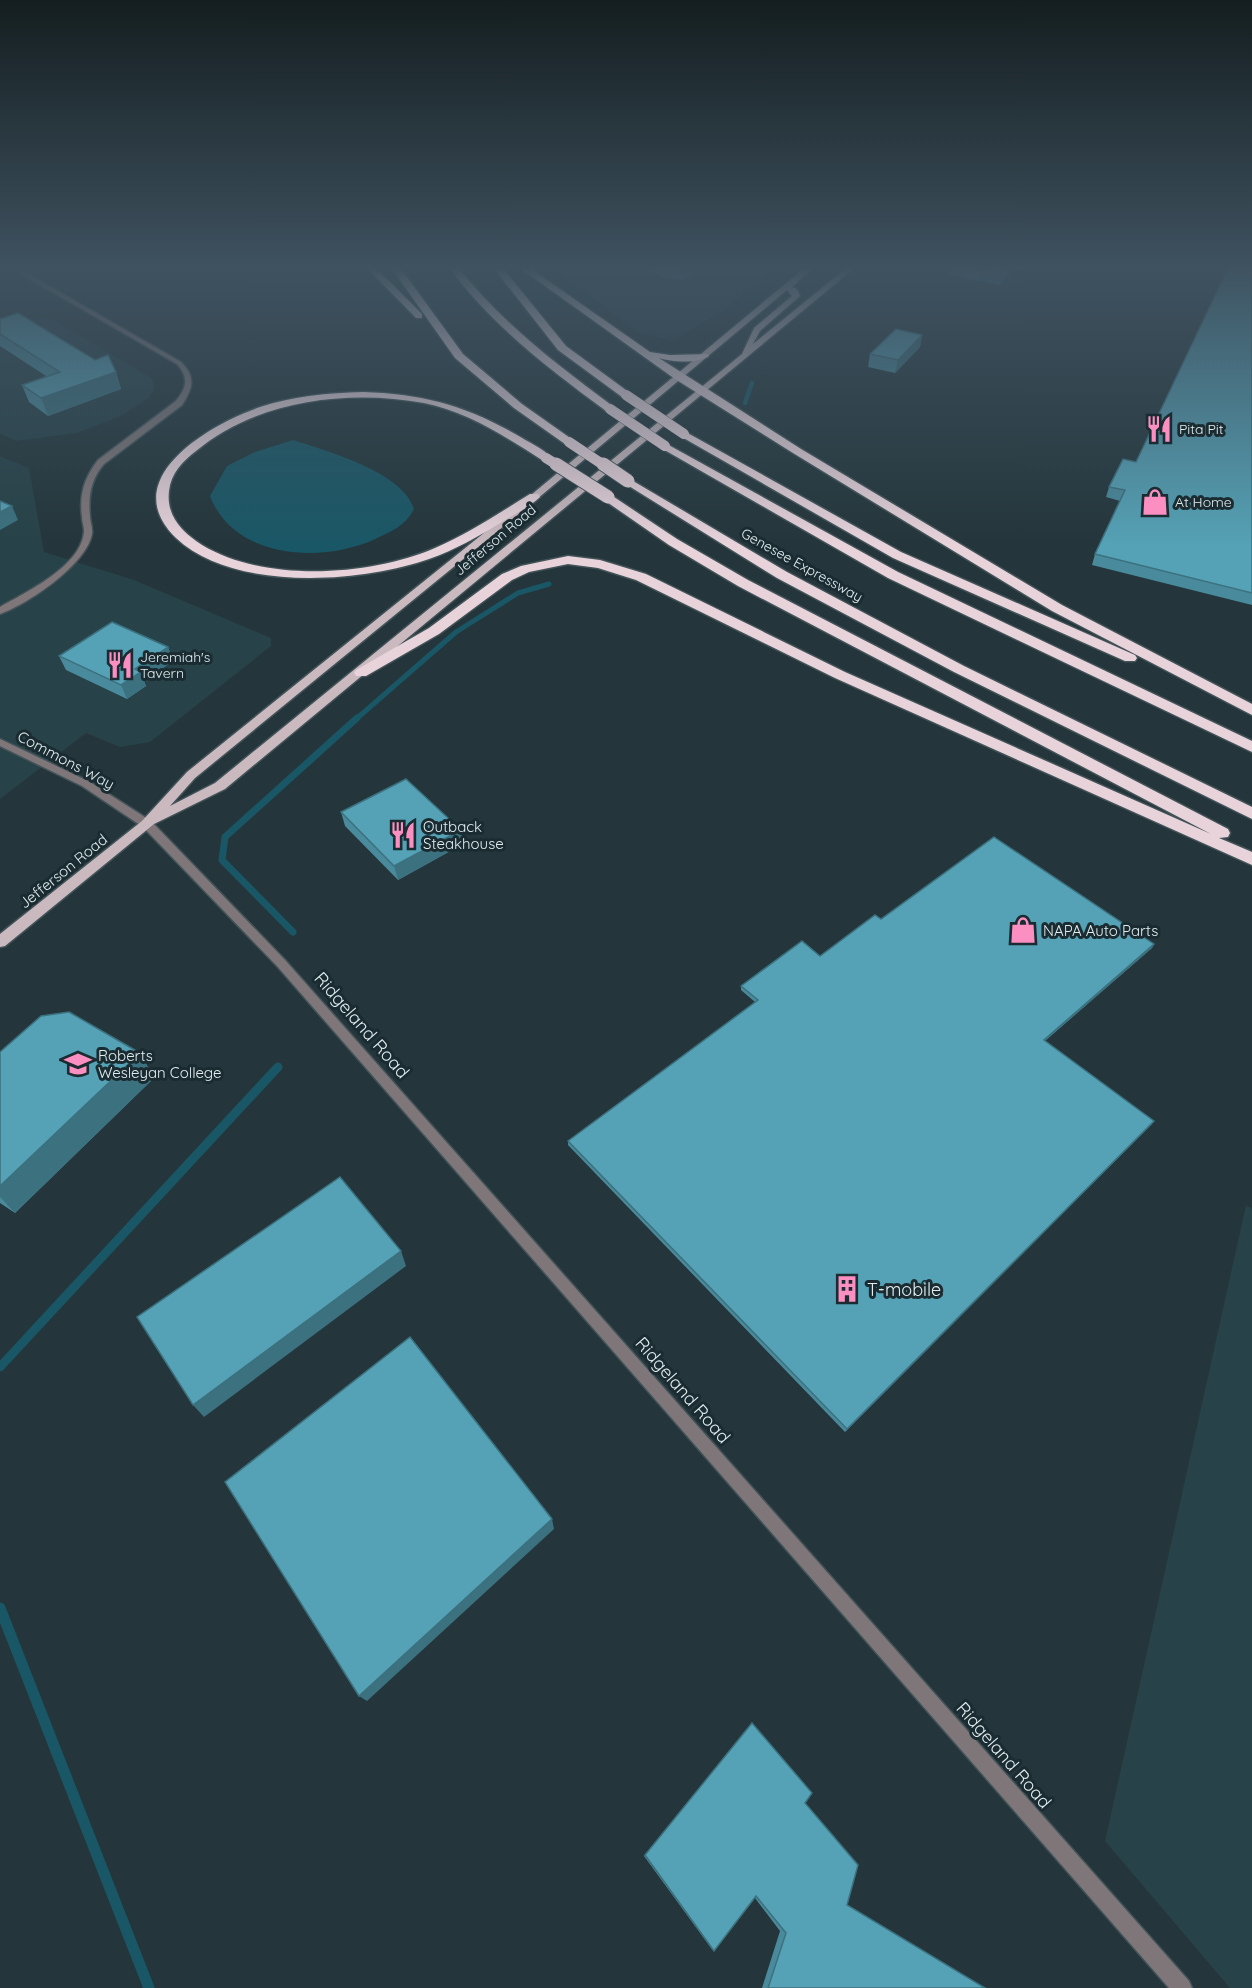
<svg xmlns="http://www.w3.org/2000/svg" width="1252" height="1988" font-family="Quicksand,sans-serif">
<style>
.built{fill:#274248}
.water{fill:#1a5766}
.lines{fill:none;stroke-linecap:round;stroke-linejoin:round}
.stream-far4{stroke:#1a5766;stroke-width:4.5}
.stream-far3{stroke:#1a5766;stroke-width:5}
.stream-far2{stroke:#1a5766;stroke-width:7}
.stream-far1{stroke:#1a5766;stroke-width:9}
.stream{stroke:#1a5766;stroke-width:11}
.minor-casing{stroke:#425358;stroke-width:3}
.primary-casing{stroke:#425358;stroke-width:3}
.motorway-casing{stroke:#425358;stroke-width:3}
.minor{fill:#7e7679;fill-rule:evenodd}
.primary{fill:#cab9bf;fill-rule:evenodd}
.motorway{fill:#e8d3db;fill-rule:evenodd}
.motorway-bridge-far1-casing{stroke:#425358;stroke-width:11;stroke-linecap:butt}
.motorway-bridge-casing{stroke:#425358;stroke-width:15;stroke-linecap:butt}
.motorway-bridge-far1{stroke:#e8d3db;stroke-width:10}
.motorway-bridge{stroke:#e8d3db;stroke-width:13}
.wall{fill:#498a9c}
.shaded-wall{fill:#3c717f}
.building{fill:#55a1b5;stroke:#3c717f;stroke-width:1.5}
.labels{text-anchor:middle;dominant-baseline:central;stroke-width:6;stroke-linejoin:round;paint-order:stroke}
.far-poi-label{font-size:14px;fill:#e2edf0;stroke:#1a2c31;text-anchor:start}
.far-street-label{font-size:14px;fill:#e2edf0;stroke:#1a2c31}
.street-label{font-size:15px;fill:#e2edf0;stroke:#1a2c31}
.poi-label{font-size:15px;fill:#e2edf0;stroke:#1a2c31;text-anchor:start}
.near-street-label{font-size:18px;fill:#e2edf0;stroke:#1a2c31}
.near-poi-label{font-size:18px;fill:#e2edf0;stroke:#1a2c31;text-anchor:start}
</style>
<rect width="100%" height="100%" fill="#24363b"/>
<g class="built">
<path d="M551 266H775L724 310 673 341 637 332Z"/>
<path d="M49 318 148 376 154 382 153 391 148 398 121 416 77 433 17 441 0 434V329L38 319Z"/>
<path d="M0 456 29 468 44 552 134 580 271 638V646L150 742 120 747 86 733 0 799Z"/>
<path d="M1246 1205 1252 1209V1988H1230L1105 1841Z"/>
</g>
<path class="water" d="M293 440C327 451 403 472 414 509 405 526 392 531 375 539 322 564 234 559 210 496L227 466 255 452Z"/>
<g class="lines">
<path class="stream-far4" d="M745 403 752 383"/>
<path class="stream-far3" d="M355 720 456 632 518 593 549 584"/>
<path class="stream-far2" d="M293 932 222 860 225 837 357 718"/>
<path class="stream-far1" d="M0 1367 278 1067"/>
<path class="stream" d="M0 1608 149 1988"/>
<defs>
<g id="minor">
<path d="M16 266H23L30 275 181 362C196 377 193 388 182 405L104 464C91 479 88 496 90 516 90 522 93 528 92 534 86 565 28 604 0 614V607C26 592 82 566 84 531 84 526 82 522 82 517 79 495 84 478 98 460L176 401C187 388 189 377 177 364L26 277Z"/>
<path d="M0 739 90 782 151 821 285 960 1189 1981 1192 1988H1169L277 966 143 827 82 786 0 746Z"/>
</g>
<path id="primary" d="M807 266H815L792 287 797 289 800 296 760 331 753 344 849 266H857L225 789 154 824 5 946 0 947V934L142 821 187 772 531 495ZM787 290 792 296 754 328 742 354 215 783 170 806 195 778 537 499Z"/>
<g id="motorway">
<path d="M365 266H374L422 314V318H416Z"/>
<path d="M390 266H399L463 354 522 404 573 440V444H565L514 408 455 358Z"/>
<path d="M448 266H457C501 322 557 365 614 407V411H606C548 368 491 325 448 266Z"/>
<path d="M492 266H501L566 346 630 393V397H622L558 350Z"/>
<path d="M517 266H527L650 352 670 355 708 354 709 356C698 364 672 362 659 358L801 449 1062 605 1252 704V715L1052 611 793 453 675 379Z"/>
<path d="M363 392C422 394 465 405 517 435 528 442 543 448 552 458L550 460H542C506 437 468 412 424 403 348 389 257 400 196 451 183 461 171 473 169 491 166 516 182 532 202 545 265 583 370 576 435 548 468 534 499 513 530 494H538L540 497C530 507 514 514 502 522 479 536 455 550 429 559 361 583 233 592 176 538 115 479 210 424 260 407 293 396 328 393 363 392Z"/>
<path d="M684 431 901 552 1135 655 1137 658 1135 661H1125L893 558 680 436 678 434Z"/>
<path d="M665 443 898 572 1252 741V752L888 578 661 448 659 446Z"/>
<path d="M628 478 787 572 964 666 1252 807V819L954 672 777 578 624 483 622 481Z"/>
<path d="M608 493 677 539 748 580 1228 829 1230 833 1228 837 1219 838 1252 852V865L835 678 636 580 598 568 568 564 529 572 512 580 439 634 366 676H356L354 673 356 670 429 628 502 574 521 566 568 556 600 560 646 574 845 672 1211 834 738 586 669 545 604 500V494Z"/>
</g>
</defs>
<use href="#minor" class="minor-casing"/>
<use href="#primary" class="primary-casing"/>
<use href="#motorway" class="motorway-casing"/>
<use href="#minor" class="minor"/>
<use href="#primary" class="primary"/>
<use href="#motorway" class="motorway"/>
<defs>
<g id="motorway-bridge-far1">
<path d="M626 395 684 434"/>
<path d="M610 409 665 446"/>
<path d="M569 442 605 466"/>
<path d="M546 458 559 466"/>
</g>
<g id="motorway-bridge">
<path d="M556 464 608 497"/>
<path d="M603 464 628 481"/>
</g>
</defs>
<use href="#motorway-bridge-far1" class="motorway-bridge-far1-casing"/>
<use href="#motorway-bridge" class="motorway-bridge-casing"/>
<use href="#motorway-bridge-far1" class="motorway-bridge-far1"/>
<use href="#motorway-bridge" class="motorway-bridge"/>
</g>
<g class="wall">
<path d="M645 266H708L680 281 649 272V268Z"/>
<path d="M947 266H1015L1000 285 946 274Z"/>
<path d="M1252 266V605L1092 565 1095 554 1120 501 1106 497 1109 487 1136 462Z"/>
<path d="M0 319 116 372 121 389 48 416 29 402 22 385 46 376 0 346Z"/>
<path d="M922 335 920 347 895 373 868 367 870 354Z"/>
<path d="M168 647 173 661 144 681 146 686 127 699 66 670 59 656Z"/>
<path d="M341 812 463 844 398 880 345 826Z"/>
<path d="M1154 944 1152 948 1045 1041 1154 1121 1151 1125 845 1432 568 1145V1141L755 1002 741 990V986L820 956Z"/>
<path d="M0 1052 140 1053 154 1078 15 1213 0 1203Z"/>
<path d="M752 1723 805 1803 847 1905 985 1988H762L780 1931 755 1898 714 1951 711 1948 644 1856Z"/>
</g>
<g class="shaded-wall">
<path d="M681 266H708L680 281Z"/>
<path d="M1008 266H1015L1000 285 1002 274Z"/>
<path d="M922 335 920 347 895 373 898 360Z"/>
<path d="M116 372 121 389 48 416 41 398Z"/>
<path d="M12 506 18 520 0 530V512Z"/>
<path d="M168 647 173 661 144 681 146 686 127 699 121 685 135 669Z"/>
<path d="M461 830 463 844 398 880 394 866Z"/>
<path d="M1154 944 1152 948 1041 1044 1044 1040Z"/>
<path d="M140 1053 154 1078 15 1213 0 1197V1186Z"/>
<path d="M1154 1121 1151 1125 845 1432 847 1429Z"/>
<path d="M401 1251 406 1266 204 1417 193 1405Z"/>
<path d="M552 1519 554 1529 367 1701 359 1696Z"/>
</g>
<g class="building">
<path d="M966 266H1008L1002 274Z"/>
<path d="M1229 266H1252V593L1095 554 1125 490 1109 487 1123 459 1136 462Z"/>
<path d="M18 313 95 360 108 355 116 372 41 398 22 385 60 372 0 334V319Z"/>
<path d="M896 329 922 335 898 360 870 354Z"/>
<path d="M0 501 12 506 0 512Z"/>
<path d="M112 622 168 647 135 669 141 672 121 685 59 656Z"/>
<path d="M406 779 461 830 394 866 341 812Z"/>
<path d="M994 837 1154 944 1044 1040 1154 1121 847 1429 568 1141 758 1000 741 986 802 941 820 956 875 915 881 919Z"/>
<path d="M69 1012 140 1053 0 1186V1052L41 1016Z"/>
<path d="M340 1177 401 1251 193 1405 137 1317Z"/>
<path d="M410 1337 552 1519 359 1696 225 1482Z"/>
<path d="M752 1723 812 1793 805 1803 858 1865 847 1905 985 1988H768L786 1933 756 1896 714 1951 645 1855Z"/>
</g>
<linearGradient id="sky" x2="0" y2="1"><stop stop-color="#141e20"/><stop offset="0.49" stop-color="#3f5260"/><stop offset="1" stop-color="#3f5260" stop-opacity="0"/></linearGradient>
<rect width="1252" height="545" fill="url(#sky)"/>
<defs>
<symbol id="restaurant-bare" viewBox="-9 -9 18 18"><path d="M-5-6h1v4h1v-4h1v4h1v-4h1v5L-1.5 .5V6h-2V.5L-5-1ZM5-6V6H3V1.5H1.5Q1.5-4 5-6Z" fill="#fc8fc1" stroke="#1a2c31" stroke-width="2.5" paint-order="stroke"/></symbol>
<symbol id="shop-bare" viewBox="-9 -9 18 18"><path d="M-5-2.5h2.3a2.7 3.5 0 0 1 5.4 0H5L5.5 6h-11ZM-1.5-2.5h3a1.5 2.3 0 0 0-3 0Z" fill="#fc8fc1" stroke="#1a2c31" stroke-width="2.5" paint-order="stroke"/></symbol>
<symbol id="university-bare" viewBox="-9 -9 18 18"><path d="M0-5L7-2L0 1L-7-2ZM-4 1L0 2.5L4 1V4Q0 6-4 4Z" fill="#fc8fc1" stroke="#1a2c31" stroke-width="2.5" paint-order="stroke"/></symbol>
<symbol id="building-bare" viewBox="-9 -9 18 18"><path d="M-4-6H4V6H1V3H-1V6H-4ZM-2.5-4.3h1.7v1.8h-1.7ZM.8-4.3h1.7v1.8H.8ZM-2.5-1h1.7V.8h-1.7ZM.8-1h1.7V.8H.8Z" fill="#fc8fc1" stroke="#1a2c31" stroke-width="2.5" paint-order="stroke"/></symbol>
</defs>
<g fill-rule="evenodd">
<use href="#restaurant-bare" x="1140" y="410" width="38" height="38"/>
<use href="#shop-bare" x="1136" y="483" width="38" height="38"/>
<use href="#restaurant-bare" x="101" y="646" width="38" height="38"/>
<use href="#restaurant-bare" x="384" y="816" width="38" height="38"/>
<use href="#shop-bare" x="1004" y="911" width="38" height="38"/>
<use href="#university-bare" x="59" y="1045" width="38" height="38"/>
<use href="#building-bare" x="828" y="1270" width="38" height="38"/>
</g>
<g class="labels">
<g class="far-poi-label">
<text x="1179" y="429">Pita Pit</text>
<text x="1175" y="502">At Home</text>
<text x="140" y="657">Jeremiah's<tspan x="140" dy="16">Tavern</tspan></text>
</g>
<g class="far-street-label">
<text transform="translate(495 540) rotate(-40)">Jefferson Road</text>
<text transform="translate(802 565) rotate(29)">Genesee Expressway</text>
</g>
<g class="street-label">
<text transform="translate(66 760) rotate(28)">Commons Way</text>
<text transform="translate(63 871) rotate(-39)">Jefferson Road</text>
</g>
<g class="poi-label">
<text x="423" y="826">Outback<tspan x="423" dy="17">Steakhouse</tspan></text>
<text x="1043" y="930">NAPA Auto Parts</text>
<text x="98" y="1055">Roberts<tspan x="98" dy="17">Wesleyan College</tspan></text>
</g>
<g class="near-street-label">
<text transform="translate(362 1025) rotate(49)">Ridgeland Road</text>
<text transform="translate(683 1390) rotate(49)">Ridgeland Road</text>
<text transform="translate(1004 1755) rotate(49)">Ridgeland Road</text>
</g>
<g class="near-poi-label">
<text x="867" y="1289">T-mobile</text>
</g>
</g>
</svg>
